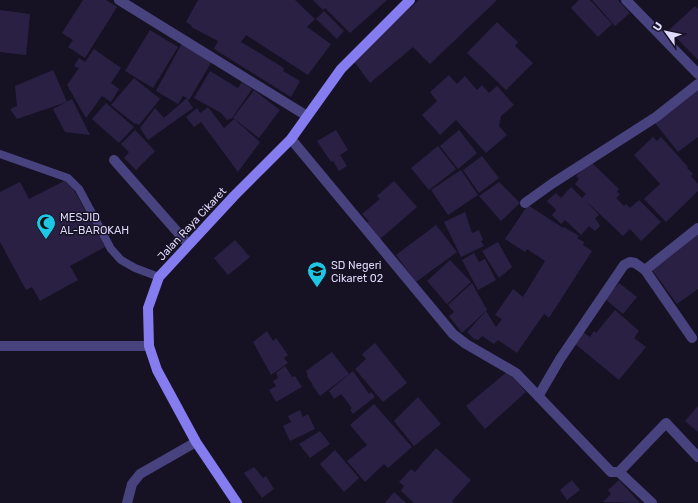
<svg xmlns="http://www.w3.org/2000/svg" width="698" height="503" font-family="Rubik,sans-serif">
<style>
.building{fill:#292043}
.lines{fill:none;stroke-linecap:round;stroke-linejoin:round}
.service{stroke:#48437e;stroke-width:8}
.minor{stroke:#48437e;stroke-width:10}
.secondary{stroke:#857cef;stroke-width:10}
.labels{text-anchor:middle;dominant-baseline:central;stroke-width:3;stroke-linejoin:round;paint-order:stroke}
.poi-label{font-size:11px;fill:#dfdafa;stroke:#161224;text-anchor:start}
.street-label{font-size:11px;fill:#dfdafa;stroke:#161224}
</style>
<rect width="100%" height="100%" fill="#161224"/>
<g class="building">
<path d="M83 0H106L117 7 85 58 68 47 73 40 62 33Z"/>
<path d="M198 0H295L315 19 307 27 331 44 308 75 246 35 241 42 284 68 283 71 300 81 291 97 214 49 218 41 191 27 192 26 186 22Z"/>
<path d="M313 0H387L350 33 325 8 323 10Z"/>
<path d="M419 0H497L430 64 413 47 370 83 353 60Z"/>
<path d="M579 0H590L612 24 598 37 571 8Z"/>
<path d="M592 0H618L630 13 615 26Z"/>
<path d="M695 6 698 9V60L669 30Z"/>
<path d="M0 10 30 14 26 55 0 52Z"/>
<path d="M324 11 344 31 337 39 316 19Z"/>
<path d="M497 22 518 42 515 46 533 63 506 90 467 53Z"/>
<path d="M150 30 178 47 153 88 125 71Z"/>
<path d="M182 43 212 61 189 100 187 99 193 108 148 140 140 128 155 108 164 118 187 98 183 96 178 104 156 91Z"/>
<path d="M94 49 121 68 111 83 119 89 111 102 102 96 86 118 67 85 79 68 74 66 79 58 85 62Z"/>
<path d="M53 70 67 102 17 119 10 109 17 106 15 86Z"/>
<path d="M210 71 238 88 242 82 252 89 232 118 227 120 221 113 194 98Z"/>
<path d="M449 75 457 84 465 76 477 90 482 85 489 93 497 86 514 105 501 116 499 126 507 135 486 153 456 120 440 135 422 115 437 101 430 92Z"/>
<path d="M134 78 160 99 139 125 136 123 135 124 111 105Z"/>
<path d="M254 90 280 110 259 138 233 118Z"/>
<path d="M698 90V137L678 152 655 123Z"/>
<path d="M72 99 90 135 65 132 53 109Z"/>
<path d="M106 103 134 127 119 143 92 119Z"/>
<path d="M208 107 224 128 234 119 260 142 238 172 201 122 194 127 186 117 197 108 200 113Z"/>
<path d="M135 130 155 151 136 170 124 158 129 152 121 144Z"/>
<path d="M336 130 348 150 340 155 347 166 339 171 333 161 331 162 317 141Z"/>
<path d="M459 130 477 153 458 169 440 146Z"/>
<path d="M653 137 657 141 661 137 688 167 687 168 693 174 691 176 698 184V191L666 222 644 199 660 184 634 155Z"/>
<path d="M438 146 456 169 429 190 411 168Z"/>
<path d="M482 156 499 178 479 193 463 170Z"/>
<path d="M590 161 619 189 617 192 620 194 616 198 624 206 626 204 630 208 639 200 661 222 641 241 630 229 623 236 585 200 599 215 595 218 600 226 595 231 589 226 581 235 565 220 561 224 552 215 556 210 547 201 556 193 561 198 571 187 582 198 586 194 575 184 579 179 576 176Z"/>
<path d="M461 170 478 195 448 215 431 190Z"/>
<path d="M68 179 105 247 70 266 78 280 40 301 32 287 26 290 0 242V192L20 182 29 199Z"/>
<path d="M394 181 417 207 380 239 366 223 369 221 362 214 380 199 377 196Z"/>
<path d="M499 182 520 203 501 221 479 196Z"/>
<path d="M528 205 563 228 564 227 579 236 577 238 584 242 583 245 592 251 549 318 544 314 517 353 498 340 494 344 482 336 478 340 474 339 467 332 486 311 496 327 502 319 495 315 513 289 523 297 545 261 527 249 525 252 505 239Z"/>
<path d="M465 212 472 233 479 230 483 240 481 241 484 246 461 257 444 222Z"/>
<path d="M436 225 457 252 416 282 396 255Z"/>
<path d="M698 233V289L677 304 650 267Z"/>
<path d="M235 240 250 257 228 275 214 258Z"/>
<path d="M498 242 512 267 499 278 482 251Z"/>
<path d="M474 253 479 262 485 259 496 280 478 290 462 260Z"/>
<path d="M450 260 471 282 447 304 427 281Z"/>
<path d="M472 283 487 310 462 333 449 316 454 312 448 305Z"/>
<path d="M619 283 637 297 623 314 605 299Z"/>
<path d="M615 310 639 331 634 338 646 347 619 380 574 343 583 332 590 337 594 331 596 333Z"/>
<path d="M267 331 273 341 276 338 288 355 284 358 288 363 271 375 253 342Z"/>
<path d="M375 343 407 383 383 402 355 369 366 359 362 354Z"/>
<path d="M332 352 349 374 320 396 312 385H313L307 376 308 375 306 371Z"/>
<path d="M285 366 292 377 295 376 302 387 276 402 269 390 276 386 273 381 278 378 276 373Z"/>
<path d="M353 371 369 394 371 392 375 397 353 414 350 410 352 408 341 394 334 399 329 391Z"/>
<path d="M508 371 526 392 485 429 466 406Z"/>
<path d="M418 397 441 424 414 446 394 421Z"/>
<path d="M374 404 412 447 388 468 384 464 365 482 347 461 367 445 350 425Z"/>
<path d="M698 406V432L685 421Z"/>
<path d="M300 410 303 417 308 414 315 429 290 441 283 426 291 422 288 416Z"/>
<path d="M320 431 330 444 310 458 299 444Z"/>
<path d="M436 448 471 480 452 501 454 503H414L401 491 404 486 399 482 411 469 415 472Z"/>
<path d="M335 450 359 478 344 492 320 464Z"/>
<path d="M254 467 263 478 266 476 274 489 262 498 244 473Z"/>
<path d="M572 480 580 490 567 500 560 490Z"/>
<path d="M619 480 640 503 603 502 611 494 608 490Z"/>
<path d="M394 492 406 503H385Z"/>
</g>
<g class="lines">
<path class="service" d="M0 154 68 178 79 189 111 249 121 260 135 268 159 277"/>
<g class="minor">
<path d="M119 0 307 116"/>
<path d="M626 0 698 74"/>
<path d="M291 139 453 334 466 344 516 373 611 472H619L666 423 698 457"/>
<path d="M114 160 188 244"/>
<path d="M525 203 553 183 656 117 698 84"/>
<path d="M645 270 698 228"/>
<path d="M0 346H149"/>
<path d="M539 395 560 359 624 265 630 262 635 263 645 270 692 338"/>
<path d="M619 472 652 503"/>
<path d="M127 503 132 484 140 474 196 442"/>
</g>
<path class="secondary" d="M237 503 196 442 157 370 149 346 148 308 159 277 234 196 291 139 341 69 410 0"/>
</g>
<defs>
<symbol id="mosque-pin" viewBox="-11 -11 22 30"><path d="M0 17L-7.5 6A9.5 9.5 0 1 1 7.5 6Z" fill="#1dc6e3" stroke="#161224"/><path d="M3.5-4.9A6 6 0 1 0 3.5 4.9A5 5 0 1 1 3.5-4.9Z" fill="#111"/></symbol>
<symbol id="school-pin" viewBox="-11 -11 22 30"><path d="M0 17L-7.5 6A9.5 9.5 0 1 1 7.5 6Z" fill="#1dc6e3" stroke="#161224"/><path d="M0-5L7-2L0 1L-7-2ZM-4 1L0 2.5L4 1V4Q0 6-4 4Z" fill="#111"/></symbol>
</defs>
<g fill-rule="evenodd">
<use href="#mosque-pin" x="35" y="212" width="22" height="30"/>
<use href="#school-pin" x="306" y="260" width="22" height="30"/>
</g>
<g class="labels">
<g class="poi-label">
<text x="60" y="217">MESJID<tspan x="60" dy="13">AL-BAROKAH</tspan></text>
<text x="331" y="265">SD Negeri<tspan x="331" dy="13">Cikaret 02</tspan></text>
</g>
<g class="street-label">
<text transform="translate(192 224) rotate(-47)">Jalan Raya Cikaret</text>
</g>
</g>
<g transform="translate(666 32) rotate(303)" stroke="#161224" stroke-width="3" paint-order="stroke">
<path d="M0-3L7 15L0 10L-7 15Z" fill="#dfdafa"/>
<text y="-6" font-size="11" font-weight="bold" text-anchor="middle" fill="#dfdafa">U</text>
</g>
</svg>
